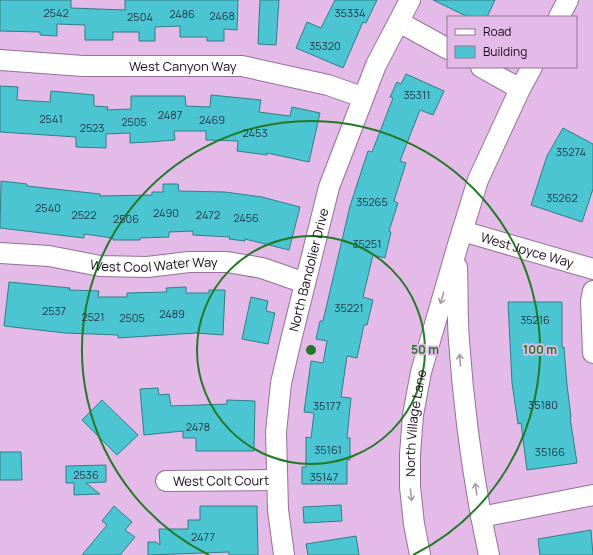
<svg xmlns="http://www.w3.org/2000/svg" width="593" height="555" font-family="Manrope,sans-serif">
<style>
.building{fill:#4ac5d1;stroke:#307f86}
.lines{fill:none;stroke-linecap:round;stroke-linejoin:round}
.minor-casing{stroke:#967099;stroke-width:22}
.minor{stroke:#fff;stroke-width:20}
.oneway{stroke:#a29ca3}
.ring{fill:none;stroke:#237926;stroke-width:2}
.labels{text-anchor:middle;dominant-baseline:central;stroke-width:3.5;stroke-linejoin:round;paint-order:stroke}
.number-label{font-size:11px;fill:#233746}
.street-label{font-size:13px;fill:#160818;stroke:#e4bbe8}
.centre{fill:#237926;stroke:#e4bbe8;stroke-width:2}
.ring-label{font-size:12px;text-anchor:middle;font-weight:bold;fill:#237926;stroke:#e4bbe8;stroke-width:3.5;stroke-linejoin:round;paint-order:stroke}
</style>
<rect width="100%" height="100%" fill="#e4bbe8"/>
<g class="building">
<path d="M0 0H71V8L125 10V0H238L237 30 224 29V41H207V37H180V26L155 27V41H139V32H113V40H85V25L57 24V36L40 35V32L0 31Z"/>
<path d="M260 0H279L276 45 258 44Z"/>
<path d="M335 0H377L366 23 363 22 343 68 296 48 307 22 321 28Z"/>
<path d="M433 0H495L487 17H468Z"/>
<path d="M406 74 444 91 433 115 420 110 400 161 406 163 394 201 398 203 389 231 391 232 385 258 373 255 363 297 373 300 367 325H364L357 358 347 356 341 397 351 398 347 438H350V460H347V484H302V467H306V437L311 438 314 413 304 412 311 361 323 363 327 341 316 339 320 321H323L350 206 368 151 372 152 393 98 390 97 397 82 401 84Z"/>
<path d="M0 86 18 87 17 100 50 102 51 91 94 95V106L108 107 107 110 131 109V96H185L186 106 210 107 211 95 261 100 259 112 290 116 292 107 320 113 309 162 267 153V155L237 151 238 141 206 140V131H174L175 140 149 142 130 143V133L106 134V148L76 147V137L0 132Z"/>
<path d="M563 128 593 144V189L582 222 531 205 547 156Z"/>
<path d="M1 181 27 184V186L100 194V196L152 195V192H163V184H178L179 191 225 192 262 197 300 207 289 250 245 239V241L229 239 230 237 193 235V231L169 232V237L140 238V240H113V238L84 234V238L0 228Z"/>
<path d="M9 282 70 288 69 290 99 291 98 297H127V293L167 292 166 288 186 287V293H209V290H225L223 335 196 333 118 338V335L65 333 4 326Z"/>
<path d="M251 297 268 301 266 311 275 313 268 344 242 339Z"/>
<path d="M508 302H562V347H564L567 385 571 417H570L577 463 527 470 521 423 518 424 512 383Z"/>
<path d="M158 388 159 395 169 394 171 406 227 404V400L255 401 254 451H196V438H183V431L144 435 140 389Z"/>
<path d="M102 400 138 435 117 455 82 420Z"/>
<path d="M0 452H21L22 480H0Z"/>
<path d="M106 465V482L86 483 100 494 74 495V483H66V466Z"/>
<path d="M341 505 342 521 304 523 303 507Z"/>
<path d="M114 506 132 522 125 530 135 537 120 555H82L107 525 102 521Z"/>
<path d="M200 506H257L258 555H229V552L148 555V542H156L160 545 159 529H188V520H200Z"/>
<path d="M591 530 593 555H540L538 539Z"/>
<path d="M356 536 359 555H308L306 544Z"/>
</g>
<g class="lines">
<defs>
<g id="minor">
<path d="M559 17 568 0"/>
<path d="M399 22 448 49"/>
<path id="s1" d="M0 60 83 66H242L328 85 362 97"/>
<path d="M481 67 520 89"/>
<path id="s2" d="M462 231 593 269"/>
<path id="s3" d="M0 253 49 256 100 266 147 267 189 262H227L262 268 305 283"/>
<path d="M457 267C458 292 457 316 459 341 464 411 474 486 489 555"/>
<path d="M593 291 591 301 593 353"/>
<path id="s4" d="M166 481 276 480"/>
<path d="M481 517 593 495"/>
<path id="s5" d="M284 555 278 510 276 432 281 383 291 340 329 187 376 65 410 0"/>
<path id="s6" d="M420 555 414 524 410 487V454L413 415 421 372 457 248 478 180 520 89 532 67"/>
</g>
</defs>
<use href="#minor" class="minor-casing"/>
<use href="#minor" class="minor"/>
</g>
<defs><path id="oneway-shaft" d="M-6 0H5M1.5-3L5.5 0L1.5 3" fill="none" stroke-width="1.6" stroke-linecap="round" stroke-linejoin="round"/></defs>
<g class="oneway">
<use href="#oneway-shaft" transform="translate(442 298) rotate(106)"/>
<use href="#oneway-shaft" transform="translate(460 360) rotate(-95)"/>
<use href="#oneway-shaft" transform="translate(476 489) rotate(-99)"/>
<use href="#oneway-shaft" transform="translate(411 495) rotate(84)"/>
</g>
<g class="ring">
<circle cx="311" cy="350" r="114"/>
<path d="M209 555A229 229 0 1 1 413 555"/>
</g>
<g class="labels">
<g class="number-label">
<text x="56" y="12">2542</text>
<text x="350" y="12">35334</text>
<text x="182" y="13">2486</text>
<text x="222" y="15">2468</text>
<text x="140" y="16">2504</text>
<text x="325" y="45">35320</text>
<text x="417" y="94">35311</text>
<text x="170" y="114">2487</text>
<text x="51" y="118">2541</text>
<text x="212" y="119">2469</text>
<text x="134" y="121">2505</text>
<text x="92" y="127">2523</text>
<text x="255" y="132">2453</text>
<text x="571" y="151">35274</text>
<text x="562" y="197">35262</text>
<text x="372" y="201">35265</text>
<text x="48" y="207">2540</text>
<text x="166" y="212">2490</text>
<text x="84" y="214">2522</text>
<text x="208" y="214">2472</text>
<text x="246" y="217">2456</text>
<text x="126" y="218">2506</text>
<text x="367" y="243">35251</text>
<text x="349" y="307">35221</text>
<text x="54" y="310">2537</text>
<text x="172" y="313">2489</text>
<text x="93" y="316">2521</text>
<text x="132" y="317">2505</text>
<text x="535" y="319">35216</text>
<text x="543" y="404">35180</text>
<text x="327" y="405">35177</text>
<text x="198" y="426">2478</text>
<text x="328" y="449">35161</text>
<text x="550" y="451">35166</text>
<text x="86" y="474">2536</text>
<text x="324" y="476">35147</text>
<text x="203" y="536">2477</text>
</g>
<g class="street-label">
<text stroke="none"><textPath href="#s1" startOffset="183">West Canyon Way</textPath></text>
<text stroke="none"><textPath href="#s2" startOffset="68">West Joyce Way</textPath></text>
<text stroke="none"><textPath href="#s3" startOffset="155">West Cool Water Way</textPath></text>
<text stroke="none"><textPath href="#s5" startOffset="289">North Bandolier Drive</textPath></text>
<text stroke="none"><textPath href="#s6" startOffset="133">North Village Lane</textPath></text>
<text stroke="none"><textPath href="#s4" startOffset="55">West Colt Court</textPath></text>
</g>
</g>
<circle cx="311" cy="350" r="6" class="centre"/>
<g class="ring-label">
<text x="425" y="354">50 m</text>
<text x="540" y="354">100 m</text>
</g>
<rect x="447" y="16" width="130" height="52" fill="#e4bbe8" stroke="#927395"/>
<rect x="455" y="29" width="20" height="6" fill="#ffffff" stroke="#927395"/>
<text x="483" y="36" font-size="12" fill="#160818">Road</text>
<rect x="455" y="46" width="20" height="12" fill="#4ac5d1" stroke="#927395"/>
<text x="483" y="56" font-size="12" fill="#160818">Building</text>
</svg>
